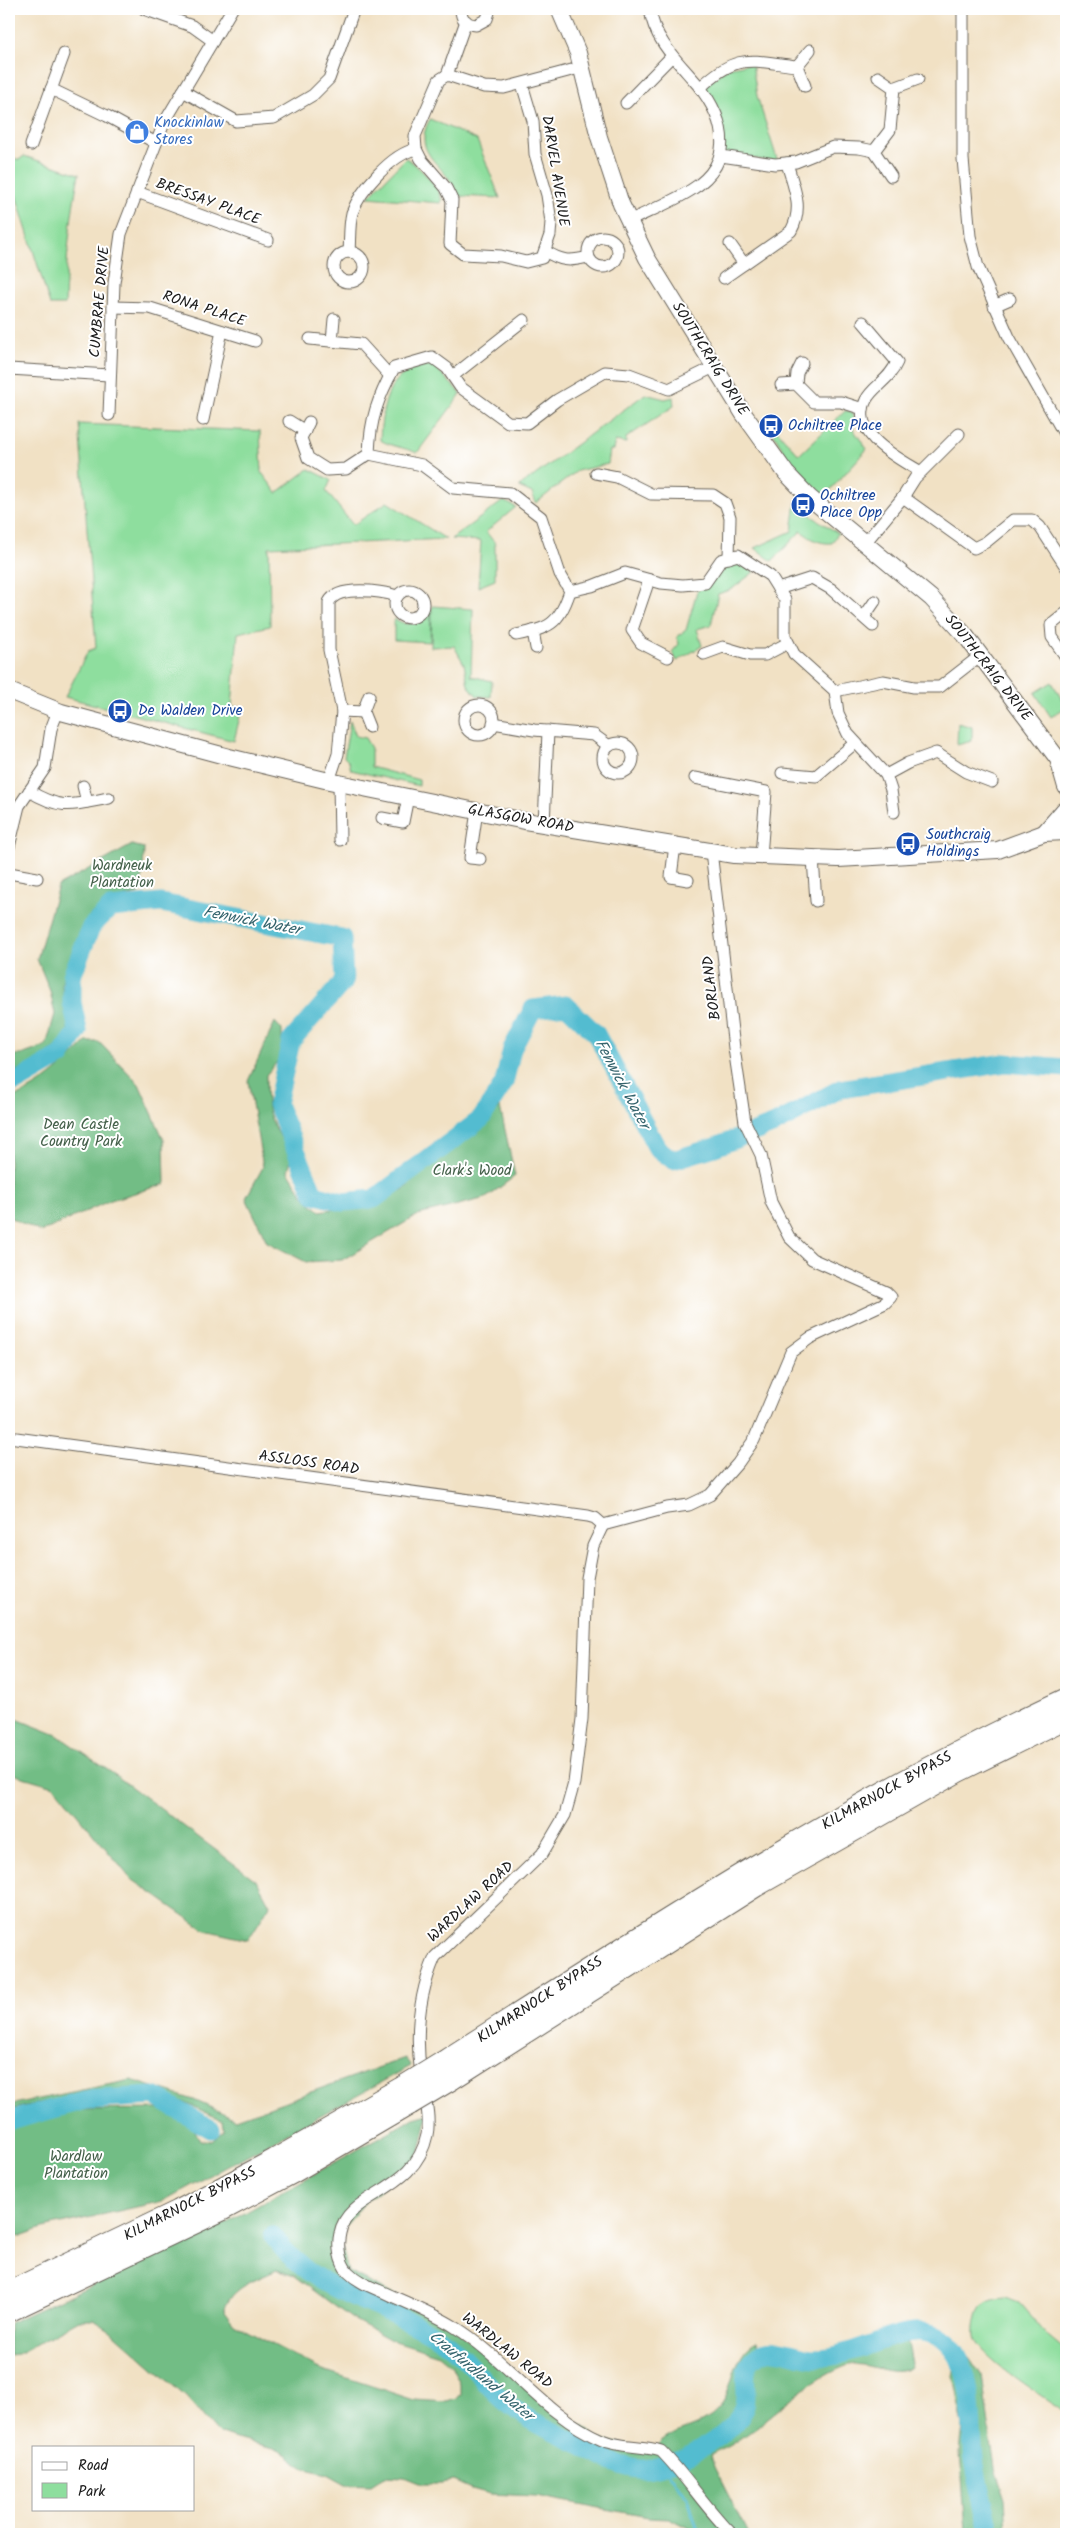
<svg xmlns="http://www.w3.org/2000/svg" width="1075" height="2543" font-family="Kalam,sans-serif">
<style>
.green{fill:#8ede9e;stroke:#557d5d}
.forest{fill:#72bd85;stroke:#476c50;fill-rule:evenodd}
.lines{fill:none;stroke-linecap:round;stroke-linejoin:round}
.stream{stroke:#53bcd0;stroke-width:3}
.river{stroke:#53bcd0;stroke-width:19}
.street-casing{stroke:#676157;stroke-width:13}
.secondary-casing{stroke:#676157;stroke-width:18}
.highway-casing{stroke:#676157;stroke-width:23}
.street{stroke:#fff;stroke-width:11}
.secondary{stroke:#fff;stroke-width:16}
.highway{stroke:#fff;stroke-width:21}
.highway-bridge-casing{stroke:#676157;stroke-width:23;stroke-linecap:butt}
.highway-bridge{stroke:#fff;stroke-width:21}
.labels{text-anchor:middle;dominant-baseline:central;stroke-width:4;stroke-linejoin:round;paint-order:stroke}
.shop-label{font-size:15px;fill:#366cbe;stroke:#fff;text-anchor:start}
.street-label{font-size:15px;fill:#1c1c1c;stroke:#fff}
.transit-label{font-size:15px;fill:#164399;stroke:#fff;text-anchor:start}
.park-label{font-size:15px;fill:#44604a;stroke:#fff}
.water-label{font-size:16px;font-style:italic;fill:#35646d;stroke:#fff}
</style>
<rect width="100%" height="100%" fill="#fff"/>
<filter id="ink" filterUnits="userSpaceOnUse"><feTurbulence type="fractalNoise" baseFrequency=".02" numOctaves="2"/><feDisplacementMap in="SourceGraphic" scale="10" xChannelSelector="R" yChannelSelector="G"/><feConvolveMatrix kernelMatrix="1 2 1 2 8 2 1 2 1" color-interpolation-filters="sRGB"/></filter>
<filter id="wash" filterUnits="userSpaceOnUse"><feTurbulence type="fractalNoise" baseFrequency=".0096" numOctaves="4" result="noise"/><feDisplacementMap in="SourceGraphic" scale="20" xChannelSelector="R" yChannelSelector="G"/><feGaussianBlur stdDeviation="1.12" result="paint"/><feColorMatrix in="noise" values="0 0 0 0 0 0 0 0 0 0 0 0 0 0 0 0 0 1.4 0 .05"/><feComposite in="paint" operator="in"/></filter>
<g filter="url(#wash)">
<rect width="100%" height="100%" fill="#f1e1c4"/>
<g class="green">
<path d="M752 63 757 96 778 162 722 154 724 137 702 88 727 68Z"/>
<path d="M430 119 477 140 500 198 458 196C449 165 409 156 430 119Z"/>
<path d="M9 156 19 160 24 156 79 174C70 218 66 261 65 305H50L14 189H9Z"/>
<path d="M406 158C416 164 445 191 441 203L368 197Z"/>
<path d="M433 365 461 394 417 453C404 447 392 447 380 440 382 402 389 367 433 365Z"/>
<path d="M645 394 665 399 673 397 674 406 626 438V443L615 441 613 450H610L608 464 577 471 536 503 532 493 519 487Z"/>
<path d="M845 411H850L854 417 853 429 867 449 824 497 790 463 773 432 776 429 799 455Z"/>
<path d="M79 424 260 431 262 473 277 493 309 469 331 480 326 491 353 525 387 502 446 539 269 547 270 626 238 633 232 706 242 708 234 741 65 697 88 651 96 648Z"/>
<path d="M503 501 516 507 486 532 495 543V580L478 587 481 541 451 539Z"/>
<path d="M796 502 813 517 838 533 832 543C819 544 811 539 801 531L772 561 755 548 792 531Z"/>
<path d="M735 561 741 563 754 572 732 589 718 594 711 625 697 629 702 646 677 661 672 652 679 644 677 637 686 630 697 591C714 584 720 569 735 561Z"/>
<path d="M432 606 473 609 471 676 492 681 491 697 477 696 468 685 464 664 454 646 431 647Z"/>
<path d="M429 610H431L430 642 394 640V619L406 624 420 622Z"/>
<path d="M1052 682 1066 707 1051 717 1035 693Z"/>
<path d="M350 721 356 736 365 738 371 748V767L419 780V786L351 770 349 762 344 757Z"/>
<path d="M958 723 972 727V741L957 745Z"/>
<path d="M1006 2298 1019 2303 1048 2336 1066 2351V2412C1046 2399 984 2360 976 2340 973 2334 976 2319 978 2313 983 2300 994 2299 1006 2298Z"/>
</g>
<g class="forest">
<path d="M132 845 144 848 143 875 139 894C124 896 105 903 93 912 84 919 62 973 62 985 63 1000 71 1015 68 1030 65 1047 25 1070 9 1073V1055H21L46 1046 55 1014 50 991 37 959 58 886Z"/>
<path d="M275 1022 282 1030V1056L266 1075C266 1117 270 1120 292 1155L288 1171 306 1199 320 1211 369 1204 404 1189 440 1156 480 1131 500 1107 515 1176 486 1198 418 1215 342 1260 306 1262 267 1242 246 1198 263 1167 248 1081Z"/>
<path d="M86 1042H99L139 1084 164 1140 165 1184 111 1200 41 1232 9 1217V1099C39 1089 65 1065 86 1042Z"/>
<path d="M9 1716 57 1735 118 1777 257 1881 270 1905 248 1940 205 1930 130 1878 54 1786 9 1773Z"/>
<path d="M405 2058 411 2066 163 2201 43 2228 9 2240V2130L70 2110 166 2109 194 2129 200 2140 212 2141 224 2130 223 2121C202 2110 160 2090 137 2089 94 2088 50 2101 9 2110V2105L131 2080 194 2100 236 2119Z"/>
<path d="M428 2114 418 2160 366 2201 339 2234 348 2272 438 2317 601 2440 655 2449C669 2428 702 2430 719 2409 734 2390 732 2352 757 2341L762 2353C786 2347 794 2357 815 2358 845 2358 877 2343 906 2334L912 2363 910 2368C890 2379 866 2359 846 2366 802 2383 770 2421 731 2445 725 2449 717 2451 711 2455L714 2467 748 2534H692L690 2529 669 2518 648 2517 536 2496 490 2494 472 2489 454 2481 441 2483H419L404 2477 385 2476 371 2485 346 2484 328 2474 305 2469 288 2455 274 2448 236 2439 218 2433 186 2397 114 2333 94 2320H79L18 2354 9 2355V2323L225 2224 414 2118ZM277 2270 294 2276 351 2318 391 2340 439 2355 451 2365 460 2384V2394L456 2399 447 2402 414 2400 317 2368 234 2324 224 2311C231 2287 256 2280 277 2270Z"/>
<path d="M964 2356 969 2357 982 2376 995 2469 1005 2499 1007 2534H968L966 2531 960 2452 963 2426 953 2376 956 2360Z"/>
</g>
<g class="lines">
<path class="stream" d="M659 2466 672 2478 688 2499 699 2534"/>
<g class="river">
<path d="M9 1083 18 1081 61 1056 78 1031 72 1002V976L91 927 110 908 161 903 342 938 344 981 291 1041 277 1104 314 1194 343 1202 374 1199 481 1119 504 1083 512 1049 533 1009 566 1005 596 1034 657 1148 673 1160 715 1147 775 1124 840 1089 1005 1063 1066 1068"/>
<path d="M9 2121 86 2100 154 2096 211 2129"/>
<path d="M273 2236C319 2300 391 2302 449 2345 467 2359 480 2377 496 2393 521 2418 552 2431 583 2446 601 2456 618 2468 640 2469 669 2470 737 2435 745 2405 749 2389 739 2369 755 2357 773 2342 794 2357 814 2358 824 2358 835 2356 844 2353 869 2347 898 2330 923 2332 978 2338 969 2421 974 2459 978 2485 985 2509 991 2534"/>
</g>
</g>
</g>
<g filter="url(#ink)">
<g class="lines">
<defs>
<g id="street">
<path d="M144 9 192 26 213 41"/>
<path d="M461 9C461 19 466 24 476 25L487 19 490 9"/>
<path d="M963 9V159L970 236 978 267 1009 337 1066 437"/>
<path d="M797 66 805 86"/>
<path d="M447 75 466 21"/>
<path d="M522 84 533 121 535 154 547 195 551 222 550 235 542 258 526 262 501 256 463 254 450 244 452 200 446 188 421 159 416 149 415 136 439 80 447 75 484 87 504 88 583 67"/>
<path d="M700 88C737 52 751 61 797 66L810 50"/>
<path d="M894 88 918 79"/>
<path d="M51 89 107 116 156 143"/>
<path d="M183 91 236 121 274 118 313 95 329 79 354 9"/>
<path d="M626 103 672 56"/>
<path d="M31 145 64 54"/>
<path d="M874 151 890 130 894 88 878 77"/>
<path d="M721 156 775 164 796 162 833 147 859 148 874 151 891 176"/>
<path d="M137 192 268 240"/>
<path d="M629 221C649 211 672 202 691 190 740 160 723 112 691 77 673 57 653 36 650 9"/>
<circle cx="603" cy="252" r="15"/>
<path d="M730 244 744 264"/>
<path d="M545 251C561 261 569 262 588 257"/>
<circle cx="349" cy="267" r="15"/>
<path d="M349 252C350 240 349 225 352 213 360 190 392 154 416 149"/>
<path d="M724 278 791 231C804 207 794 189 787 163"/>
<path d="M994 306 1010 299"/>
<path d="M113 307 150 308 255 341"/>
<path d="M863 322 897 362C889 381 873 386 866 400 849 434 898 458 921 472"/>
<path d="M310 339 361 344 390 376"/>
<path d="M332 341 334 319"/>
<path d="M714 367 669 389 629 374 605 372 557 400 527 423 508 422 460 387 447 368 432 357 394 368C378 398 370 419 369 454L422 465 453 488 510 493 541 517 560 574 570 591 592 586 625 573 661 583 683 585 705 583 721 560 738 555 770 576 785 600V636L794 654 835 691 883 681 914 687H940L981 655"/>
<path d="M9 369 109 375"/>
<path d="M453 376 524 320"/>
<path d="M796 384 797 373 802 363"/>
<path d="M781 385 796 384 814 402H841L863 409"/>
<path d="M109 415 114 283 121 234 164 123 232 9"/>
<path d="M203 420 222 331"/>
<path d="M289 421 305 431"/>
<path d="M309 422 301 438 308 458 327 470 346 469 369 454"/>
<path d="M596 473 617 477 651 494 713 495 725 503 730 517 729 558"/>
<path d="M903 497 974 548 986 542 1013 520H1032L1040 527 1066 567"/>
<path d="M865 543 903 497 915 478 959 434"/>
<path d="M649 580 632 630 641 643 668 657"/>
<path d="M778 589 812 578 831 589 873 626"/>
<circle cx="409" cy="604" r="14"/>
<path d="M1066 613 1051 625 1052 637 1066 657"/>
<path d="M864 617 875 601"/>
<path d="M533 631 536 648"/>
<path d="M516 635C549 628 559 625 570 591"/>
<path d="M704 654 723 647 750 655H765L788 643"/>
<path d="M835 691 838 713 848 734 886 775 891 790 894 812"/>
<circle cx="479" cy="720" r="15"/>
<path d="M342 711 363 712 369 696"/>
<path d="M363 712 369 727"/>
<path d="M493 723 534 730 594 735 609 746"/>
<circle cx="618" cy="758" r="15"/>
<path d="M782 773 816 776 855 743"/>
<path d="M886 775 908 763 936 753 966 772 992 782"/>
<path d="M695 778 766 792 761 856"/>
<path d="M329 781 338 754 342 711 329 650V602C338 585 381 591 397 596"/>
<path d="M339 783 340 840"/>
<path d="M83 786 87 802"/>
<path d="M29 791C62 811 73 805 109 798"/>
<path d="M477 811 470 858 480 859"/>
<path d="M382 818 403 822 408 797"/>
<path d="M544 825 548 731"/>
<path d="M675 845 671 877 688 880"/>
<path d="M9 847 19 806 45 768 51 729 58 711"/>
<path d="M813 859 816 901"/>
<path d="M9 873 37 878"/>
<path d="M9 1437 588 1516 595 1518 603 1525"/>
<path d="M603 1525 593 1546 587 1578 582 1719 574 1783 565 1815 542 1854 435 1957C418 1996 415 2034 421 2075 424 2094 431 2116 427 2135 415 2194 348 2191 340 2233 337 2246 339 2261 348 2272 361 2285 378 2289 394 2297 415 2306 436 2315 455 2327 507 2359 545 2416 602 2440 621 2448 641 2445 661 2451 687 2477 706 2509 732 2534"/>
<path d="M603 1525 667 1508 689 1505 710 1495 738 1463 754 1440 791 1352 810 1338 885 1303 891 1297 886 1292 812 1259 789 1237 771 1202 761 1155 745 1122 734 1048 711 851"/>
</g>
<g id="secondary">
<path d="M559 9 578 53 599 137 621 204 647 258 743 413 786 473 810 498 931 598 965 635 1058 759 1066 787"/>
<path d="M9 691 61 712 229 757 329 781 525 821 734 855 838 859 998 850 1044 833 1066 832"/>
<path d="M1044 833 1064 810"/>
</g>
<g id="highway">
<path d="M443 2062C646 1932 847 1801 1066 1699"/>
<path d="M452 2079 756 1886 957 1772 1066 1718"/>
<path d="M9 2292 178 2211 274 2160 401 2088"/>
<path d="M9 2311 222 2210 292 2173 410 2104"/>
</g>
</defs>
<use href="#street" class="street-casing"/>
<use href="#secondary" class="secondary-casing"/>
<use href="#highway" class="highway-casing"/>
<use href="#street" class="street"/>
<use href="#secondary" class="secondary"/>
<use href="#highway" class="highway"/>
<defs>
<g id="highway-bridge">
<path d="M401 2088 443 2062"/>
<path d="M410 2104 452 2079"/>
</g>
</defs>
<use href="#highway-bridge" class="highway-bridge-casing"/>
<use href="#highway-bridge" class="highway-bridge"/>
</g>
</g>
<defs>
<symbol id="shop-disc" viewBox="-11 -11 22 22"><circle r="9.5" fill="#3f7fe0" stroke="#fff"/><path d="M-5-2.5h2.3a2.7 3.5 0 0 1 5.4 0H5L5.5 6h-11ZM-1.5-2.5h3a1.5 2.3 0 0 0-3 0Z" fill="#fff"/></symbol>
<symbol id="bus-disc" viewBox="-11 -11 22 22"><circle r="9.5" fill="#1a4fb4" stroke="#fff"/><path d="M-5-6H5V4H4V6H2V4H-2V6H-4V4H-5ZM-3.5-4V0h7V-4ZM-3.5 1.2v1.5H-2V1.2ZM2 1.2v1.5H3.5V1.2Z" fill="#fff"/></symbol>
</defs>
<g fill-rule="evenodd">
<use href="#shop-disc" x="123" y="118" width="28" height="28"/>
<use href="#bus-disc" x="757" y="412" width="28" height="28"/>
<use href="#bus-disc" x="789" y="491" width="28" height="28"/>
<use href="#bus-disc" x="106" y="697" width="28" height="28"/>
<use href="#bus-disc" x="894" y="830" width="28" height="28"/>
</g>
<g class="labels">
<g class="shop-label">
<text x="154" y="123">Knockinlaw<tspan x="154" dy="17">Stores</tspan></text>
</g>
<g class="street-label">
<text transform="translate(555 171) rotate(81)">DARVEL AVENUE</text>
<text transform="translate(208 202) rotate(20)">BRESSAY PLACE</text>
<text transform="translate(100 302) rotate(-85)">CUMBRAE DRIVE</text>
<text transform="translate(204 309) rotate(18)">RONA PLACE</text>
<text transform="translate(710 359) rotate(58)">SOUTHCRAIG DRIVE</text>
<text transform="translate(988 668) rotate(52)">SOUTHCRAIG DRIVE</text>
<text transform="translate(521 819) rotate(10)">GLASGOW ROAD</text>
<text transform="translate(712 988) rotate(-97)">BORLAND</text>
<text transform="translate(309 1463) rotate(8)">ASSLOSS ROAD</text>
<text transform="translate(887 1791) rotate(-29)">KILMARNOCK BYPASS</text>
<text transform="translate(471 1902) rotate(-43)">WARDLAW ROAD</text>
<text transform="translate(540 2000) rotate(-33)">KILMARNOCK BYPASS</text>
<text transform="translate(190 2204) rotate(-27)">KILMARNOCK BYPASS</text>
<text transform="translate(507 2351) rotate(39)">WARDLAW ROAD</text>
</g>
<g class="transit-label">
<text x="788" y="426">Ochiltree Place</text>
<text x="820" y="496">Ochiltree<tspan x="820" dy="17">Place Opp</tspan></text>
<text x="138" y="711">De Walden Drive</text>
<text x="926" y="835">Southcraig<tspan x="926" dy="17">Holdings</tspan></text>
</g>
<g class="park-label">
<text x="122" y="866">Wardneuk<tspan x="122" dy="17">Plantation</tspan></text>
<text x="81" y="1125">Dean Castle<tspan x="81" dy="17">Country Park</tspan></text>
<text x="472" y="1171">Clark's Wood</text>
<text x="76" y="2157">Wardlaw<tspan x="76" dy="17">Plantation</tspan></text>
</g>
<g class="water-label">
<text transform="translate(252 921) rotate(11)">Fenwick Water</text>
<text transform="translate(622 1084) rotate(62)">Fenwick Water</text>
<text transform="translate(481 2376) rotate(40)">Craufurdland Water</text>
</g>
</g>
<rect width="1075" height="2543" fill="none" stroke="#fff" stroke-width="30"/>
<rect x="32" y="2446" width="162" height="65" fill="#ffffff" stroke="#a4a4a4"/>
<rect x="42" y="2462" width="25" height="8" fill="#ffffff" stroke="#a4a4a4"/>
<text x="78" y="2470" font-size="15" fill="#1c1c1c">Road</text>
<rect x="42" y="2483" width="25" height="15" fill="#8ede9e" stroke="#a4a4a4"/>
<text x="78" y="2496" font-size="15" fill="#1c1c1c">Park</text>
</svg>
